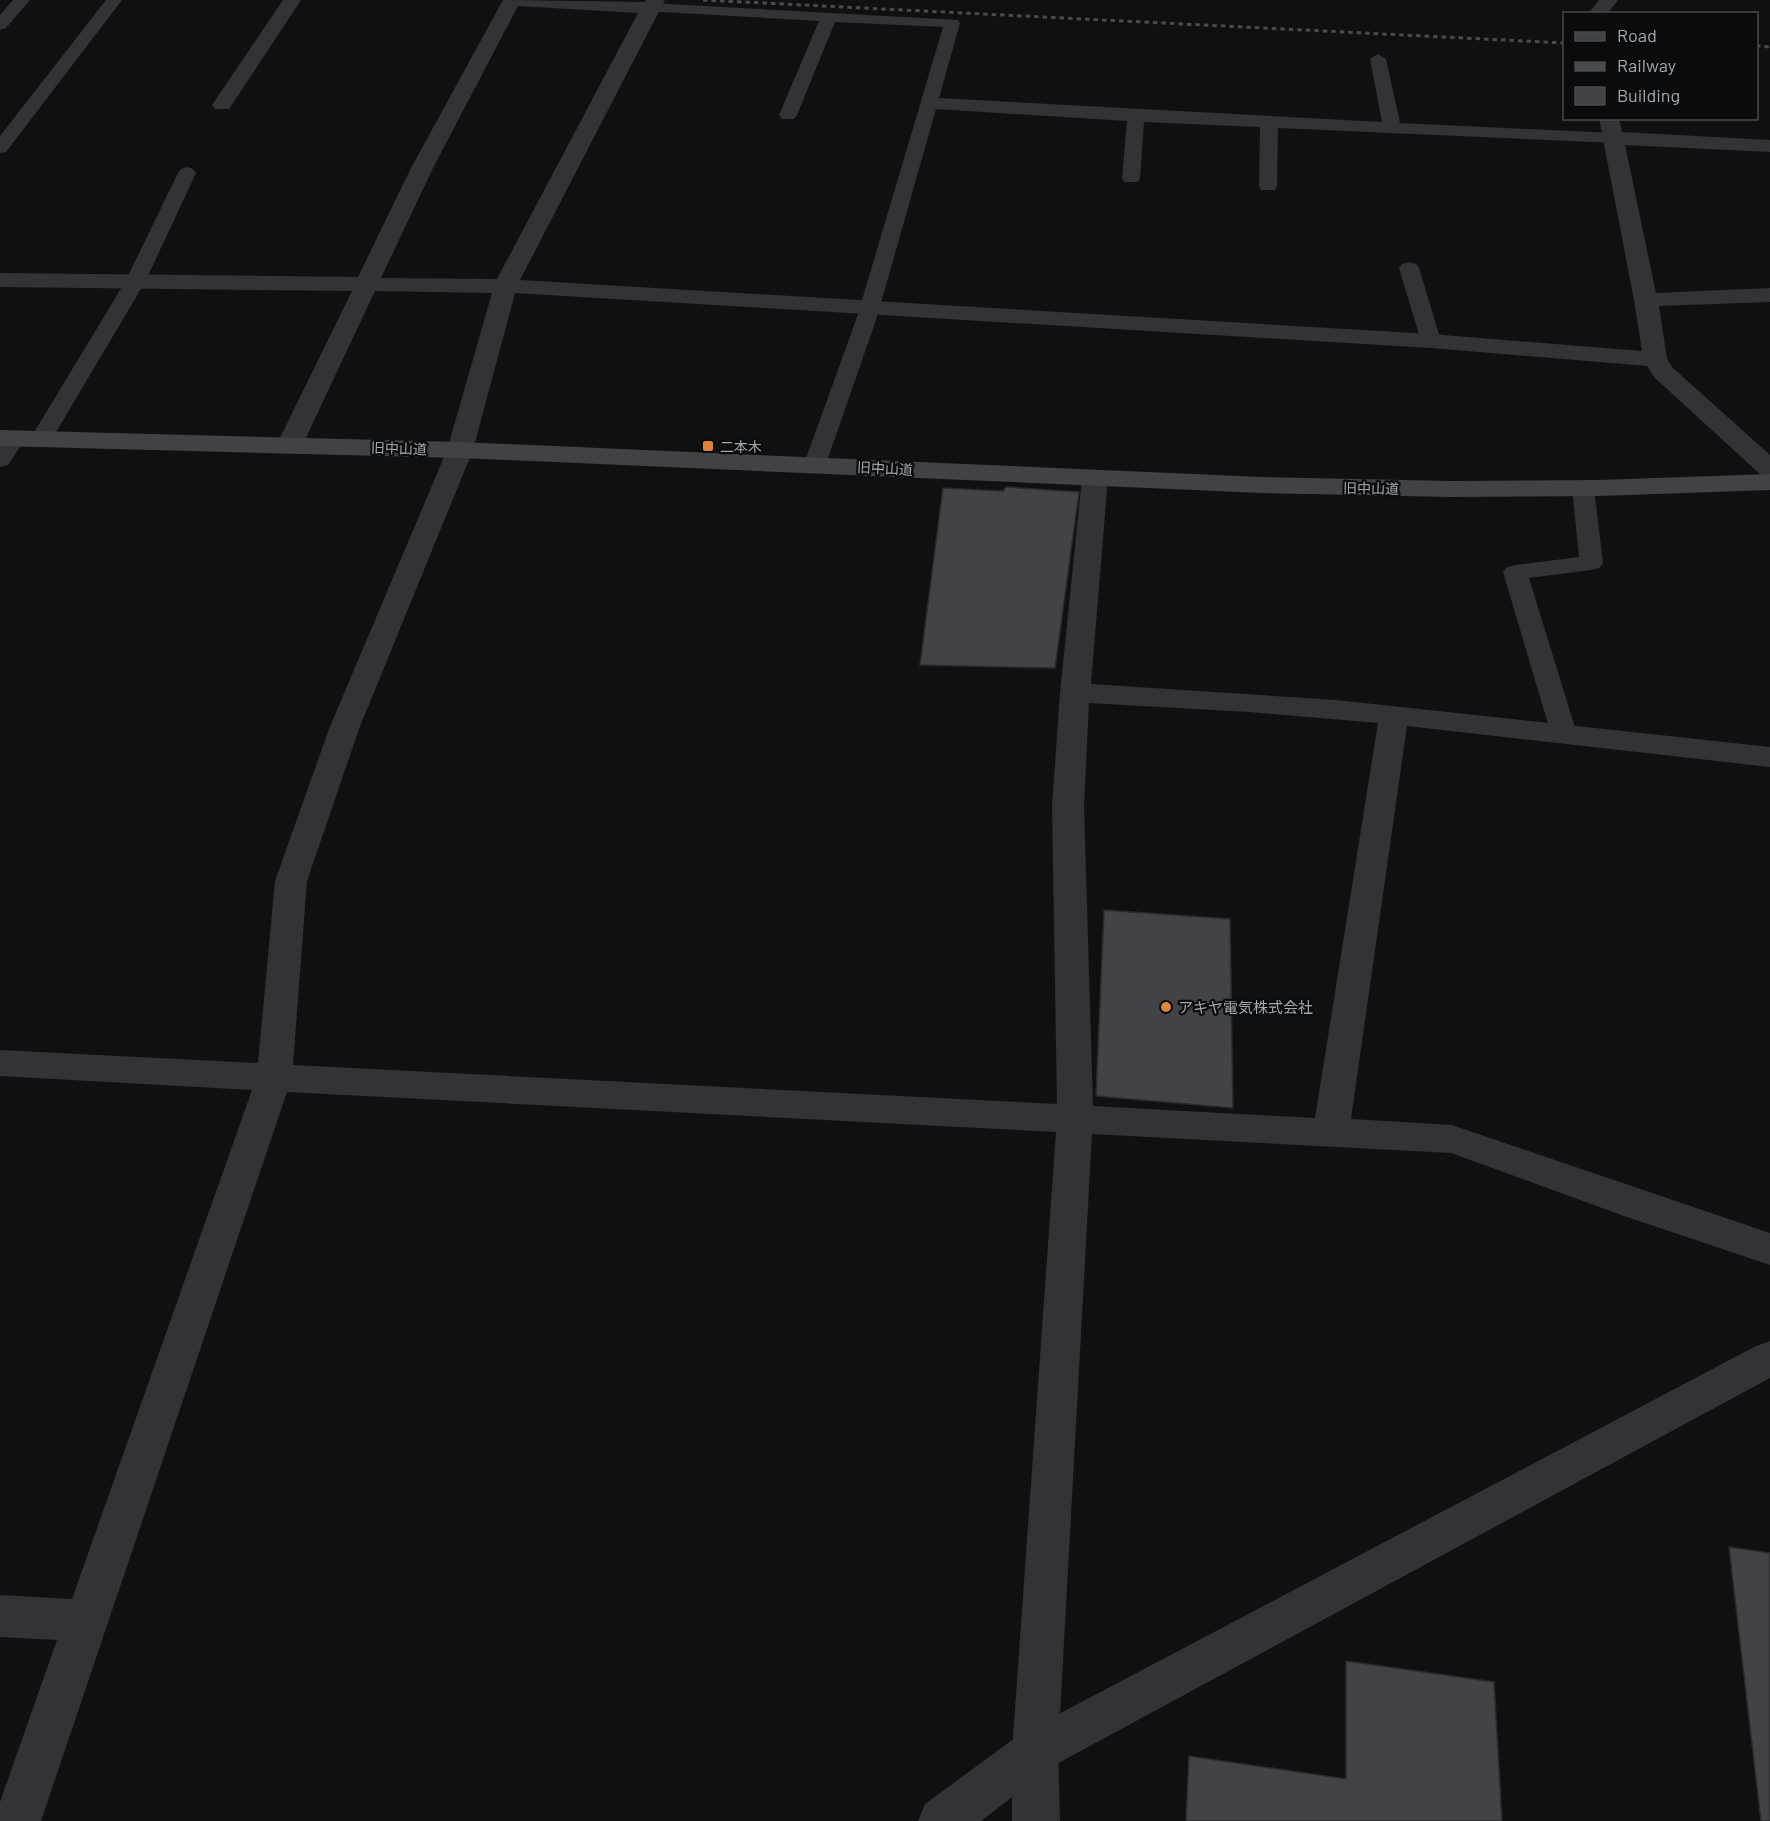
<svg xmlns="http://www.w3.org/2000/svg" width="1770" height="1821" font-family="Barlow,'Noto Sans JP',sans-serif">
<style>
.building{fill:#414347;stroke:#2a2b2d;stroke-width:1.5}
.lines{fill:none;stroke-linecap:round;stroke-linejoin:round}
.service{fill:#313336;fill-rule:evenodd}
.minor{fill:#313336;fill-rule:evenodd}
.tertiary{fill:#313336;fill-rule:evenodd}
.secondary{fill:#404245;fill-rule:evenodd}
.rail{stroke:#494b4f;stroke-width:3;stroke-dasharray:4.5 4;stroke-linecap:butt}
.poi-dot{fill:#df853a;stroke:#0b0b0c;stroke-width:2}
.labels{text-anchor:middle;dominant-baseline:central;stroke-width:4.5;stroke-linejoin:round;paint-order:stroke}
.far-poi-label{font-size:14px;fill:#a2aab1;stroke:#0b0b0c;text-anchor:start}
.far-street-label{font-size:14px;fill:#a2aab1;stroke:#0b0b0c}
.poi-label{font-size:15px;fill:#a2aab1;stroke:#0b0b0c;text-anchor:start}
</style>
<rect width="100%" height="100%" fill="#101011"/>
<g class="building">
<path d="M1006 487 1079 492 1055 668 920 665 943 488 1003 491Z"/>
<path d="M1104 910 1230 919 1233 1108 1096 1096Z"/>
<path d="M1729 1547 1770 1553V1821H1761Z"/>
<path d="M1346 1661 1494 1682 1502 1821H1186L1189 1756 1346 1779Z"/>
</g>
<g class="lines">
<g class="service">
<path d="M13 0H30L6 28 0 30V15Z"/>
<path d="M106 0H122L6 152 0 153V136Z"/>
<path d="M650 3 958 20 960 23 939 98 1382 122 1370 59 1378 54 1386 59 1400 123 1614 133 1620 134 1623 138 1620 142 1614 143 1278 128 1277 186 1275 190H1261L1259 186 1260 127 1144 122 1140 178 1138 182H1124L1122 178 1127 121 936 109 877 317 826 464 823 469 815 471 807 469 804 464 857 317 943 27 835 22 797 115 794 119H782L779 115 819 21 644 11 642 8 644 5Z"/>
<path d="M187 167 193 169 196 173 145 282 49 444 41 446 33 444 30 439 125 282 178 173 181 169Z"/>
<path d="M1409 262 1416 264 1419 268 1441 341 1438 345 1431 347 1424 345 1421 341 1399 268 1402 264Z"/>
<path d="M15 431 23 433 26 438 8 465 0 467V444L7 433Z"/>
<path d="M1583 481 1591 483 1594 488 1603 563 1599 568 1591 570 1529 578 1577 734 1573 740 1564 742 1555 740 1551 734 1503 572 1507 567 1515 565 1579 557 1572 488 1575 483Z"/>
</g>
<g class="minor">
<path d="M283 0H301L229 109H215L212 105Z"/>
<path d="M503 0 645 2 646 0H665L520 280 1431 334 1642 351 1634 300 1599 118H1619L1622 132 1770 140V152L1625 145 1656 293 1770 288V302L1659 306 1667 359 1673 368 1770 455V477L1761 475 1655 378 1647 366 1431 348 515 293 473 450 359 729 307 881 293 1065 1057 1104 1052 806 1060 693 1082 478 1086 472 1095 470 1104 472 1108 478 1091 684 1336 700 1770 747V767L1407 726 1351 1119 1452 1125 1770 1233V1265L1624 1216 1451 1153 1092 1134 1058 1751 1060 1821H1012V1751L1056 1132 287 1092 41 1821H0V1802L57 1640 0 1637V1595L72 1599 252 1090 0 1076V1050L258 1063 275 881 329 729 447 450 492 293 375 291 302 446 298 451 289 454 280 451 276 446 352 291 0 287V273L358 277 411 168ZM518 6 638 13 497 279 381 278 433 168ZM1089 703 1249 712 1378 723 1315 1118 1093 1106 1084 806Z"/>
<path d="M1599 0H1618L1607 14H1588Z"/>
</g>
<path class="tertiary" d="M1770 1341V1378L1051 1767 981 1821H918L925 1804 1019 1735 1756 1346Z"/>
<path class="secondary" d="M0 430 460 442 1262 477 1451 481 1599 480 1770 474V490L1599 496 1451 497 1262 493 460 458 0 446Z"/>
<g class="rail">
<path d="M703 0 1564 43"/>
<path d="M1756 46 1770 47"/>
</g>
</g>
<g class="poi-dot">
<rect x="702" y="440" width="12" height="12" rx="3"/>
<circle cx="1166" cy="1007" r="6"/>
</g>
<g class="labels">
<g class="far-poi-label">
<text x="720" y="446">二本木</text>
</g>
<g class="far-street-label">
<text transform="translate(399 448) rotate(2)">旧中山道</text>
<text transform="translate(885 468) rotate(3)">旧中山道</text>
<text transform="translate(1371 488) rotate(1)">旧中山道</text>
</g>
<g class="poi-label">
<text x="1178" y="1007">アキヤ電気株式会社</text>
</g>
</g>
<rect x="1563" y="12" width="195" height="108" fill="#0b0b0c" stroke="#474b4e" stroke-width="1.5"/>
<rect x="1575" y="32" width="30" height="9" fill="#404245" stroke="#474b4e" stroke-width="1.5"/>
<text x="1617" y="42" font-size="18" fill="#a2aab1">Road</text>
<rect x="1575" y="62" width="30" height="9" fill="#494b4f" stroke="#474b4e" stroke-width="1.5"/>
<text x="1617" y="72" font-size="18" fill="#a2aab1">Railway</text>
<rect x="1575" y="87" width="30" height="18" fill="#414347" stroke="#474b4e" stroke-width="1.5"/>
<text x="1617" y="102" font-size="18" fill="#a2aab1">Building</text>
</svg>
